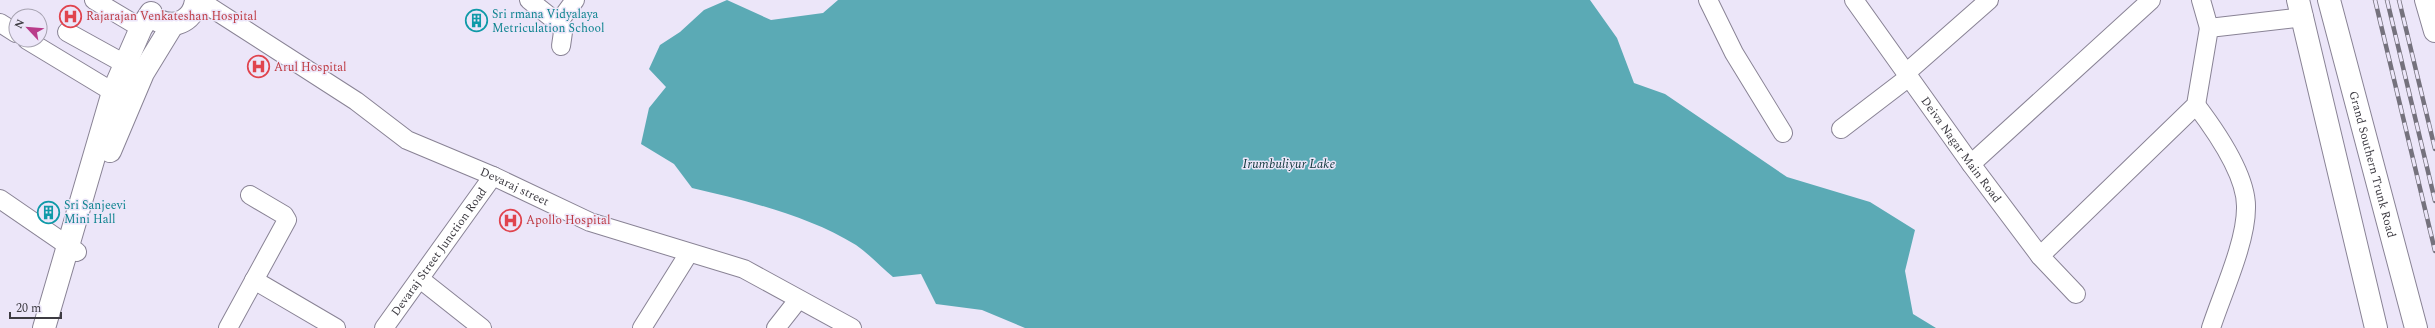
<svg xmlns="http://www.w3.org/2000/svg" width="2435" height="328" font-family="Spectral,serif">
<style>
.water{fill:#5baab5}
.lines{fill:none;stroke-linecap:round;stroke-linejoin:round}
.street-casing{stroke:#898395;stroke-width:20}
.secondary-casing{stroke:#898395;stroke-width:24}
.primary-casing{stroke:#898395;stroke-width:24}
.street{stroke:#fff;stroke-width:18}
.secondary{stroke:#fff;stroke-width:22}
.primary{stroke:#fff;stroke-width:22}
.rail-casing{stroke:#75727d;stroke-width:4.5}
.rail{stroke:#ece6f9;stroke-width:3;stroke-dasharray:9;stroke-linecap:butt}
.labels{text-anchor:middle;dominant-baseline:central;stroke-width:3;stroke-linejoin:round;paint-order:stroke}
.culture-label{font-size:12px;fill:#0d838f;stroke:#ece6f9;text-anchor:start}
.health-label{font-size:12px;fill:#be3a42;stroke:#ece6f9;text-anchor:start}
.street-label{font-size:12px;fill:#3d3b42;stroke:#ece6f9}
.water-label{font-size:13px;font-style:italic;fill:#11383d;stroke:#ece6f9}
</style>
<rect width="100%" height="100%" fill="#ece6f9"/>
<path class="water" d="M727 0 771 20 823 13 838 0H1590L1617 38 1634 83 1665 94 1787 177 1870 202 1915 230 1905 271 1913 314 1936 328H1025L982 310 936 304 921 274 893 277C881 267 869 254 856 245 807 215 747 201 692 188L674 164 641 144 649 108 666 87 649 69 660 45 680 32 704 10Z"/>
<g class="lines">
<defs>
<g id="street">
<path d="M94 0 141 28"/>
<path id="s1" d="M199 0 356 101 407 140 493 176 590 222 744 269 852 328"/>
<path d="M529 0 558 23 575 0"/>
<path d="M1708 0 1734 53 1783 133"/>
<path id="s2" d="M1854 0 1971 164 2040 256 2076 294"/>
<path d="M2201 0 2209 28"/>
<path d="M0 23 16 33"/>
<path d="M558 23 563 32 561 46"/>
<path d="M67 32 125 64"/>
<path d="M27 40 113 92"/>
<path d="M1906 73 1989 0"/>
<path d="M2196 105C2215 130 2247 176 2246 208 2246 243 2222 294 2211 328"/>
<path d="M1841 129 1909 77"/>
<path d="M1971 164 2151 0"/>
<path d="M0 199 77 252"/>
<path d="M2040 256 2196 105 2209 28 2304 17"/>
<path d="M420 279 482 328"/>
<path d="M254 280 336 328"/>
<path d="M228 328 287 220 284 215 250 195"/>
<path id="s3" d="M384 328 493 176"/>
<path d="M642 328 689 253"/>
<path d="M776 328 798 300"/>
</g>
<path id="secondary" d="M2426 0 2435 31"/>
<g id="primary">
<path d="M2298 0 2376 328"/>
<path id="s4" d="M2329 0 2416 328"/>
<path d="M159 21C177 29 194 19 196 0"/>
<path d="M110 151 143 73 173 24"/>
<path d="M44 328 113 92 141 28 151 13"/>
</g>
</defs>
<use href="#street" class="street-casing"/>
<use href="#secondary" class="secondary-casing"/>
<use href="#primary" class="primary-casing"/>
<use href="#street" class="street"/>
<use href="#secondary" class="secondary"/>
<use href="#primary" class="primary"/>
<defs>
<g id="rail">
<path d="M2375 0 2435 251"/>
<path d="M2387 0 2435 201"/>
<path d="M2399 0 2435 149"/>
</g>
</defs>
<use href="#rail" class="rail-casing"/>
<use href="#rail" class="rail"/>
</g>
<defs>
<symbol id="hospital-ring" viewBox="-11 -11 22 22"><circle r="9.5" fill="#ece6f9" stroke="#e0444e" stroke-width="1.5"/><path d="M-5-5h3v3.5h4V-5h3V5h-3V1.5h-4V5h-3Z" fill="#e0444e"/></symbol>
<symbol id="building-ring" viewBox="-11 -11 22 22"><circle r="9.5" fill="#ece6f9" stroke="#0f9aa8" stroke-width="1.5"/><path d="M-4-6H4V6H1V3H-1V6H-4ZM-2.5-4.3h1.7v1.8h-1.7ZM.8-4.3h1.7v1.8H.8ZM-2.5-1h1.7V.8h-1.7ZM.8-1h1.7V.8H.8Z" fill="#0f9aa8"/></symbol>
</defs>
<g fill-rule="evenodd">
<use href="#hospital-ring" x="58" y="4" width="25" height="25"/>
<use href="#building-ring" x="464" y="8" width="25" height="25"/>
<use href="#hospital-ring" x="246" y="54" width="25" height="25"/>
<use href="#building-ring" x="36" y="200" width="25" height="25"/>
<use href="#hospital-ring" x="498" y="208" width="25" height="25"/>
</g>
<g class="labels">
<g class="culture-label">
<text x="492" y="14">Sri rmana Vidyalaya<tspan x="492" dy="14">Metriculation School</tspan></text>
<text x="64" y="205">Sri Sanjeevi<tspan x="64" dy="14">Mini Hall</tspan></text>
</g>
<g class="health-label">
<text x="86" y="16">Rajarajan Venkateshan Hospital</text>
<text x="274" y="67">Arul Hospital</text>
<text x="526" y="220">Apollo Hospital</text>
</g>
<g class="street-label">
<text stroke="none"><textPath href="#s2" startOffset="184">Deiva Nagar Main Road</textPath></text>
<text stroke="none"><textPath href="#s4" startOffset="170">Grand Southern Trunk Road</textPath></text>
<text stroke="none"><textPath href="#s1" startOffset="368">Devaraj street</textPath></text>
<text stroke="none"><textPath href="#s3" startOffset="94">Devaraj Street Junction Road</textPath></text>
</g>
<g class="water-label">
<text x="1289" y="164">Irumbuliyur Lake</text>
</g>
</g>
<g transform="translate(28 28) rotate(296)"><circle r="19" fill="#ece6f9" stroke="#a6a2b0"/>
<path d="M0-3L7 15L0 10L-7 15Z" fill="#b93b8a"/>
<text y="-6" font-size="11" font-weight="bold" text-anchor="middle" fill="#3d3b42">N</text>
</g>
<path d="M10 312v6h51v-6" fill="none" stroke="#3d3b42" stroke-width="2"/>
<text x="16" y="312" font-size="12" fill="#3d3b42" stroke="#ece6f9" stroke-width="3" paint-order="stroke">20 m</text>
</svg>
